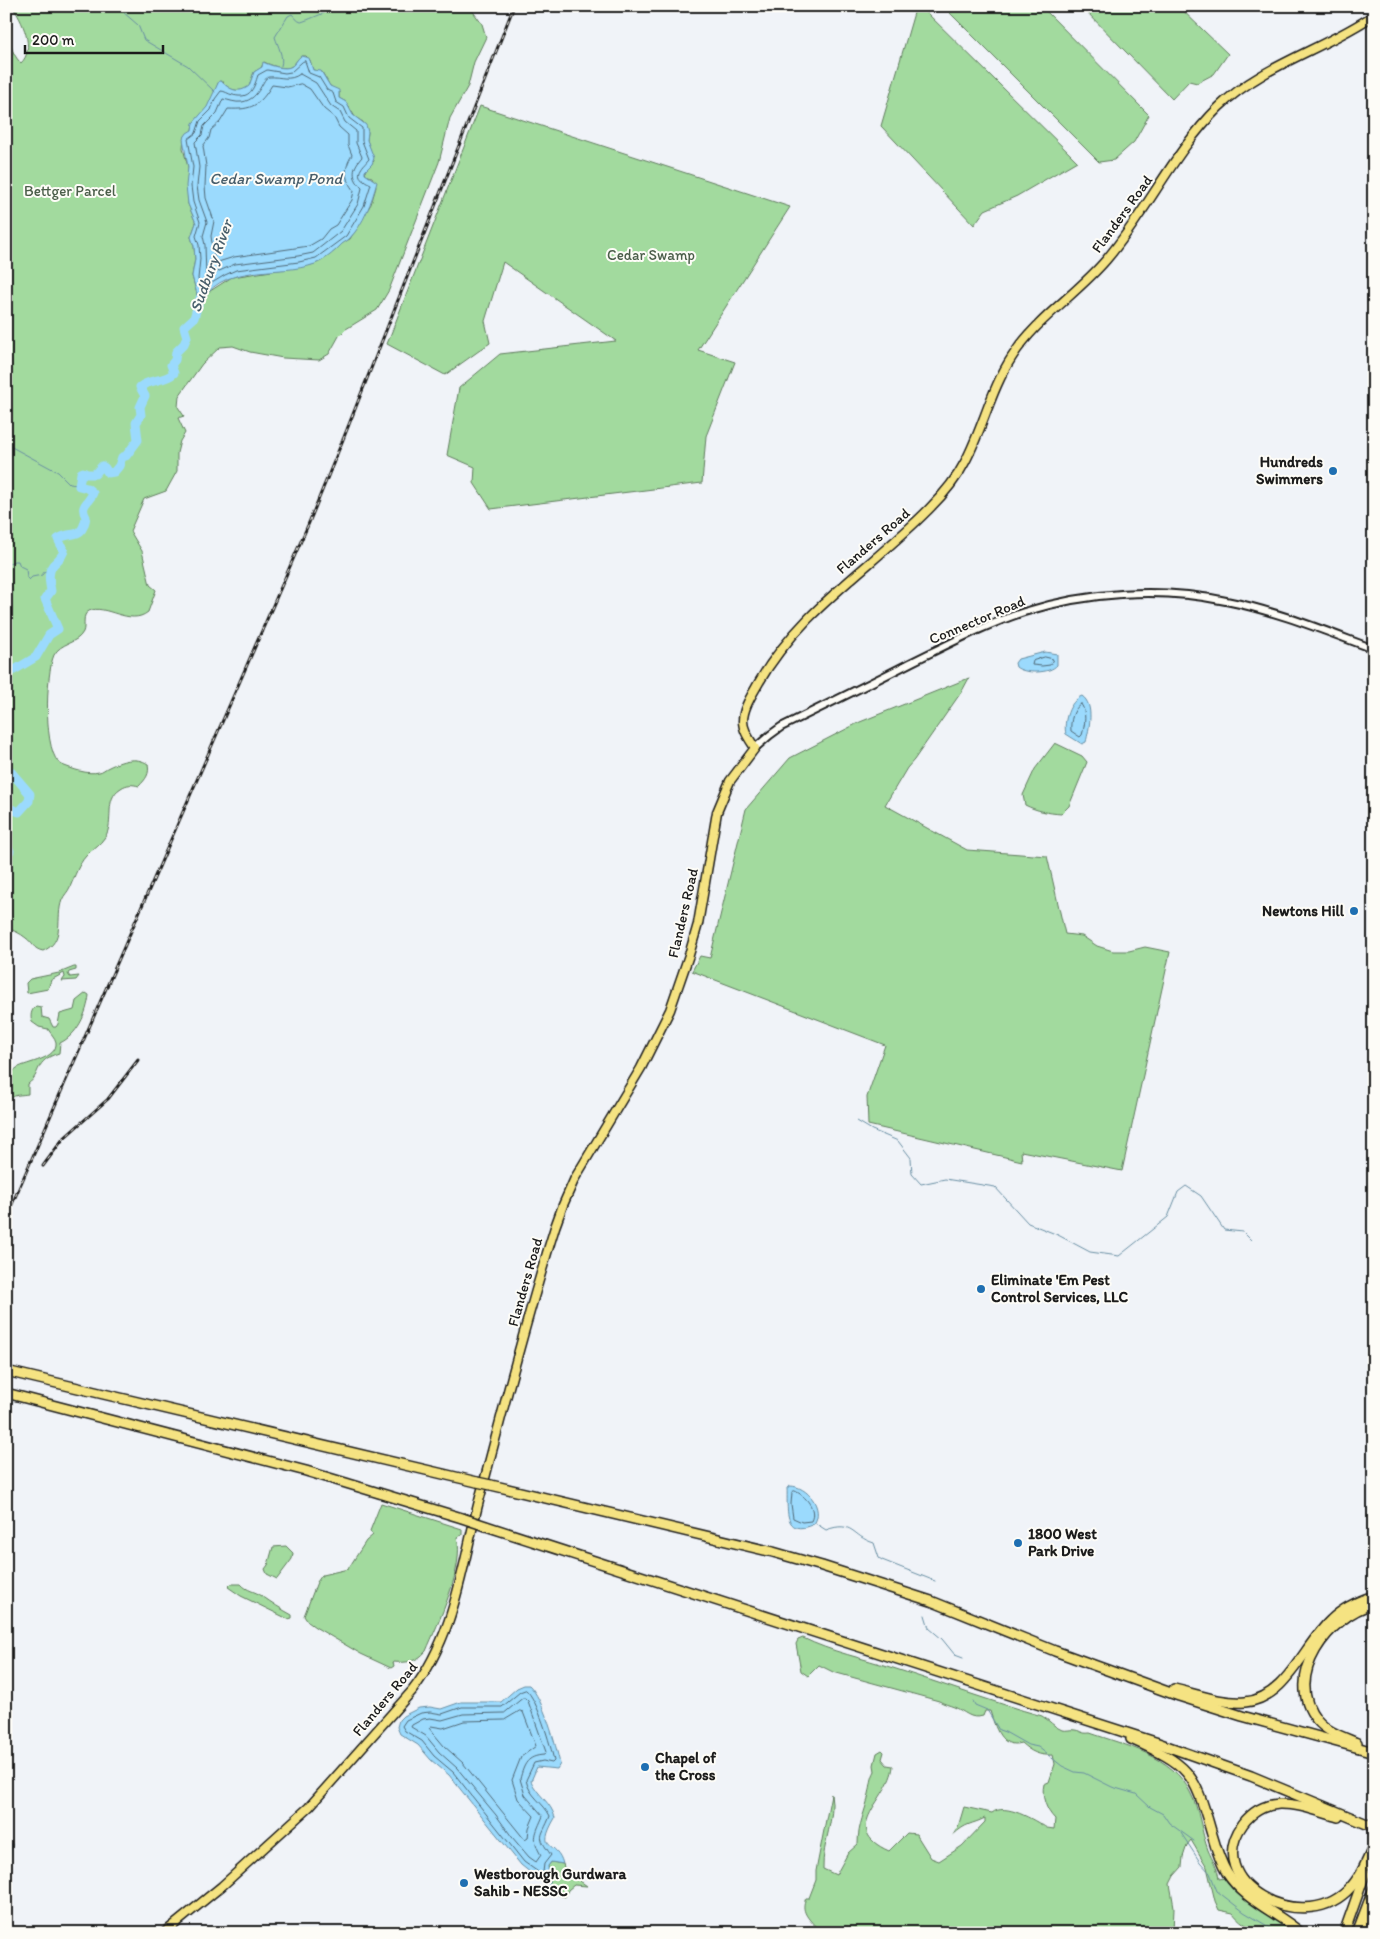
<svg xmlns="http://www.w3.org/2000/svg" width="1380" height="1939" font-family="Itim,sans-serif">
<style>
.green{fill:#a2da9e;stroke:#5f7b5d;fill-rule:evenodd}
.water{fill:#9bdafd;stroke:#688ea3}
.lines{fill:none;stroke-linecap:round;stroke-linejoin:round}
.shore{stroke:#4f6876;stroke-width:1}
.stream{stroke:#688ea3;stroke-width:1}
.river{stroke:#9bdafd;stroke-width:9}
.minor-casing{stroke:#1c1c1c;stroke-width:10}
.major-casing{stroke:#1c1c1c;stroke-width:11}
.highway-casing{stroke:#1c1c1c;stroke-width:12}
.minor{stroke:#fdfcf7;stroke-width:6}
.major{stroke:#f5e382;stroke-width:8}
.highway{stroke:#f5e382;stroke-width:9}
.rail-casing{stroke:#1c1c1c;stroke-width:3}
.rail{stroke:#fdfcf7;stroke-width:1;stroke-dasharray:4;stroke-linecap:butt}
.highway-bridge-casing{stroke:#1c1c1c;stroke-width:12;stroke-linecap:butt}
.highway-bridge{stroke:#f5e382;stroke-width:9}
.poi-dot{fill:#1f6fb2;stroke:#fdfcf7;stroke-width:2}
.labels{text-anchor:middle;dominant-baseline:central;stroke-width:4;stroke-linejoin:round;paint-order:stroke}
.park-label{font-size:15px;fill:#4b5e4a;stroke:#fdfcf7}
.street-label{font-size:15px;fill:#1c1c1c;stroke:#fdfcf7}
.poi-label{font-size:15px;font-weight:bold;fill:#1c1c1c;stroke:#fdfcf7;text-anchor:start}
.water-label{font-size:16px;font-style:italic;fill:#485e6b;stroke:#fdfcf7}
</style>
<rect width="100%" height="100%" fill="#f0f3f8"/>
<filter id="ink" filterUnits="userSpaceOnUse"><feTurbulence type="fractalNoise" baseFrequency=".02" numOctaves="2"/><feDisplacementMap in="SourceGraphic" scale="10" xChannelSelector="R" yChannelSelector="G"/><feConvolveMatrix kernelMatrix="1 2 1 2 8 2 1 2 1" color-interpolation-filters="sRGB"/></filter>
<g filter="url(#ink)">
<g class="green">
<path d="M12 6H469L482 24 486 37 474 62 468 86 450 118 439 162 389 290 377 310 346 329 339 336 329 354 319 360 283 358 250 352 233 346 220 347 202 364 179 396 178 407 184 416 178 418 185 433 180 441 177 453V471L166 491 144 499 130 531 142 551 150 585 156 590 148 612C130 627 105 603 89 611 81 615 86 625 83 632 77 644 61 642 54 655 46 672 42 756 62 765 72 769 88 775 99 772 102 772 106 768 109 767 121 761 136 756 148 764 150 774 146 779 139 786 132 784 127 784 121 788 103 799 115 822 105 837 100 845 92 849 86 856 78 865 75 876 70 887 68 892 64 895 62 900 55 918 66 941 43 951 33 949 33 943 26 938 20 933 13 930 6 928V24C9 37 10 53 21 63 36 49 22 20 12 6ZM301 56H306L310 60 313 70 322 72 330 86 339 92V98L346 102 355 117 363 122 368 132 367 140 374 161 365 171 366 176 372 177 376 187 371 204 350 239 342 243 336 250 319 262 311 265 232 277 207 293 200 307 197 309 195 307 197 294 192 276 195 259 194 246 191 237 196 223 188 204V167L183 148 184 137 192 130C193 119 199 118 206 110 209 106 217 88 218 83L223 82C230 91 239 93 249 87L254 72 261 68 264 62C270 65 286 71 292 66 296 63 297 59 301 56Z"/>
<path d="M916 6H920L1077 161 1017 196 985 210 974 225 881 126Z"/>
<path d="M943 6H1041L1149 115 1134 142 1114 160 1099 162Z"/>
<path d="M1081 6H1178L1228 54 1214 74 1197 83 1189 81 1172 99Z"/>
<path d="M480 106 790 207 698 350 735 362 706 436 702 483 491 509 474 483 475 467 447 455 459 388 500 354 616 341 503 262 485 321 490 343 445 375 387 344Z"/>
<path d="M969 678 962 691 914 760 907 768 885 805 967 850 1047 856 1065 934 1082 936 1097 946 1113 951H1129L1145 947 1170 952 1122 1171 1021 1151 1022 1161 868 1125 867 1097 885 1045 692 971 700 956 710 958 746 809 790 758 860 722Z"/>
<path d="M1055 743 1082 756 1087 762 1069 806 1061 814C1048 813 1037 811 1025 805L1023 795 1035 769Z"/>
<path d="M74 967H76V970L69 972 68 974 70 977 79 976 76 980 62 981 65 977 64 973 51 980 48 989 27 993 26 983 30 979 59 973Z"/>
<path d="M86 993 89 995C87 1014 77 1035 60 1043L59 1053C33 1061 42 1074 28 1084V1094C16 1096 12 1093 6 1107 6 1099 4 1086 7 1080 9 1076 14 1070 17 1068 27 1062 58 1059 56 1042 55 1037 50 1033 48 1029L39 1027 32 1022C30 1016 31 1010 36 1006L41 1007 42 1017 49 1019 53 1027H56L58 1024 60 1014 74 1010 76 1001Z"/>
<path d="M381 1503 462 1529V1535L457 1537C465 1567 438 1623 426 1651 417 1662 407 1663 393 1662L394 1666 391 1668 361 1654 315 1627 308 1622 304 1616 317 1582 322 1575 348 1569 366 1541 373 1535 370 1531Z"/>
<path d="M286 1546 293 1553 292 1559 277 1579 267 1574 265 1569 268 1565 273 1547Z"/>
<path d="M231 1584H241C247 1591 255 1591 262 1596 272 1603 281 1609 292 1615V1618L288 1619 241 1596 228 1587Z"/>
<path d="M803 1638C831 1652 863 1658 893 1668 943 1684 992 1702 1042 1716 1049 1720 1054 1727 1062 1730 1067 1731 1071 1729 1075 1730 1082 1731 1081 1734 1090 1733 1125 1745 1173 1756 1190 1792 1200 1810 1201 1832 1208 1850 1212 1860 1218 1868 1219 1879L1225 1878 1240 1894 1269 1914 1286 1928C1269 1939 1244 1928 1233 1913L1219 1910 1215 1901 1207 1867 1191 1840 1187 1845 1183 1857 1182 1867 1174 1876 1170 1884 1174 1907 1173 1933H1156L1147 1930 1148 1933H817V1928C808 1918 800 1911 806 1898H809L816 1880V1871L831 1794C836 1818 822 1843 823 1869L836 1875 848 1853 858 1844C858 1824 865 1813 869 1794 871 1785 871 1778 875 1771L874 1765 877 1753 882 1750 884 1752 882 1759 887 1765 893 1766C890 1800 837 1828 889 1851L907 1833 916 1834 931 1858 939 1861 962 1846 985 1822V1818C971 1825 967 1822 953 1835L958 1827 964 1807 992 1813C1005 1802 1034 1820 1047 1828L1054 1829 1055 1819C1046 1810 1041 1796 1044 1784L1049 1782 1055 1764 1053 1755C1039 1756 1031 1752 1021 1743 1001 1749 995 1727 990 1711H985L983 1716C970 1720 965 1711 954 1707 949 1705 944 1704 939 1701L833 1672 819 1665 808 1676 801 1671 796 1644 798 1640Z"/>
<path d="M551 1862 563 1864 565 1870 587 1886 574 1885 568 1890 565 1897 550 1892 548 1866Z"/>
</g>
<g class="water">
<path d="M301 56 309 58 313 70 321 71 330 86 339 90V98L346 102 353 115 366 125 368 132 367 140 374 158 372 164 365 171V174L377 182C372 201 364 224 349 239 346 242 342 243 340 246 333 253 325 260 315 264 280 277 216 261 200 307L196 309 195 306 197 294 192 276 195 259 194 246 191 237 196 223 188 204 186 186 188 167 183 139 187 133 192 130 193 123 207 107 219 81H221C230 90 238 94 249 86L254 72 262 67 263 62C269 65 286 71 292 66 296 63 297 59 301 56Z"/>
<path d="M1045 652 1057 654V665C1050 674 1024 674 1016 667L1015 663 1018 659Z"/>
<path d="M1082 696C1095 705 1089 729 1086 742L1082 744 1066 734C1063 722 1069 701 1082 696Z"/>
<path d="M790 1486C807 1486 825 1508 814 1524 782 1539 788 1506 787 1488Z"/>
<path d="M524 1685H529C543 1698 556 1745 560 1764L557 1769 537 1767 531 1781C537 1795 552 1803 555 1818 535 1853 557 1839 563 1864L551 1862 548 1866 550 1892 546 1885 521 1865 449 1775 431 1760 418 1745 400 1734 397 1727 399 1720 403 1716 419 1708 430 1707 441 1709 461 1702H501L517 1688Z"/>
<path d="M6 1844H12L8 1878 11 1885 8 1896H6Z"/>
</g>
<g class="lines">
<g class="shore">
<path d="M305 61 309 73 319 77 327 90 333 93 336 102 344 107 349 118 362 128V141L369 159C365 164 353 174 364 180 366 182 369 183 371 184L364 206 346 236 316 258 299 262 236 270 225 275 202 289 198 279 200 259 199 245 196 236 200 222 193 202 191 186 193 167 188 139 196 133 200 121 211 110 215 99 221 91C225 91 228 94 233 95 251 100 254 87 258 75L267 70 285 73 291 72 302 62Z"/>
<path d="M300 74 316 83 331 106 340 112 345 122 356 131V143L362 157C352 168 351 177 362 188L358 204 341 231 313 253 298 256 235 264 206 277 205 245 203 236 207 222 199 200 197 186 199 167 195 142 202 135 204 126 217 113 223 99C229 100 235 103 242 102 261 99 262 77 269 77 281 76 289 82 300 74Z"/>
<path d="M301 84 310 89 324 109 334 117 339 127 348 135V145L352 155C344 168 344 179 354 191L352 200 336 225 329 229 321 239 309 246 234 257 215 263 211 236 214 221 206 198 205 186 206 166 203 146 209 138 211 130 220 122 228 109C252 110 259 106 272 85L287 87Z"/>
<path d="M1045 657 1053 659 1050 665 1042 666 1032 665 1033 661Z"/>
<path d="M1081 704C1087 712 1085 725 1082 735L1080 737 1071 731C1070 721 1073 709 1081 704Z"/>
<path d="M795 1491C806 1496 817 1509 811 1521L802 1522 793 1518 791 1504 792 1492Z"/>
<path d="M526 1690C537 1698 551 1746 554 1761L552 1763 543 1761 534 1763 526 1780C529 1796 544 1803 550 1816 541 1839 536 1834 551 1855L544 1864 543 1872 541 1874 524 1862 453 1772 434 1756 422 1741 405 1731 402 1726 406 1720 421 1713 430 1712 442 1714 462 1707H502L520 1692Z"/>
<path d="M523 1698H525L528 1701 546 1752 544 1755C527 1756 524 1764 520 1779L525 1795 543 1816C536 1833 531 1838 541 1855L536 1862 529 1857 512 1837 496 1815 457 1768 439 1752 426 1736 411 1727 412 1725 423 1719 430 1718 442 1720 463 1714 504 1713Z"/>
<path d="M520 1711 523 1712 536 1746 521 1757 512 1780 518 1799 534 1816 529 1828 528 1838 525 1840 463 1763 444 1746 429 1728 431 1726 443 1728 464 1721 504 1720Z"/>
</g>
<g class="stream">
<path d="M116 6 138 25 144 40 188 66 215 92"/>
<path d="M281 66C284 57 278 46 275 37L288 16 292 14C295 17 297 21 301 22 303 22 337 8 338 6"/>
<path d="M6 444 58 472 70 484 78 485"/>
<path d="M6 565 14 561H18L20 566 26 569 27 578 29 580 32 577 42 575 45 571 49 572"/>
<path d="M857 1121 872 1130 898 1141 911 1158 912 1174 921 1184 945 1179 995 1187 1028 1223 1058 1235 1090 1252 1119 1256 1168 1217 1178 1192 1186 1186 1201 1196 1224 1230 1243 1232 1251 1240"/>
<path d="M815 1523 826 1530C854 1520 851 1536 874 1543L879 1558 882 1560 935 1581"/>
<path d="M925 1615 929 1628 942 1639 955 1655 963 1658"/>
<path d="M973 1701 975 1705 987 1710 999 1730 1005 1732 1028 1745 1038 1747 1062 1766 1075 1772 1084 1773 1112 1787 1136 1794 1150 1807 1163 1814 1169 1823 1194 1841"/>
<path d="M1181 1833 1200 1862 1210 1873 1217 1891 1244 1912 1279 1933"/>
</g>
<g class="river">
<path d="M6 675 36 657 49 635 58 629 45 599 51 591C49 580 47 569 56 562 60 558 62 557 64 551L58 539C72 530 82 541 86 517 79 505 89 503 93 493L87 488 79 486 81 473 83 472 87 474H95L102 466 105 468 108 473 114 472 119 466 122 457 126 456 138 440 136 423 141 415 140 407 145 396 140 387C148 379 165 382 174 373L171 365 175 360 176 352 184 344 187 337 184 327 194 318 200 298"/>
<path d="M6 718V727"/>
<path d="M6 737V742"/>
<path d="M6 766 30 794 29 801 19 812 6 807"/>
<path d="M6 844 10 851 6 853"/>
</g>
<defs>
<path id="minor" d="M755 748 770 735 781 727C824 706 867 685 910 663 947 645 984 625 1024 612 1088 592 1160 587 1226 601 1277 611 1325 631 1374 649"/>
<path id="major" d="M164 1933 222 1886 309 1807 412 1691C455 1636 462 1566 479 1501 503 1409 527 1317 555 1227L563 1205 575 1178 641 1068 670 1010 689 955 698 924 717 812 730 781 755 748C750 740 743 731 743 721 743 708 752 695 758 684 800 610 870 569 929 509 943 495 956 480 965 462 983 428 991 389 1012 357 1036 319 1077 294 1106 260 1147 212 1174 151 1219 107 1262 65 1325 49 1374 15"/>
<g id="highway">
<path d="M6 1371 477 1482"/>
<path d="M6 1393 306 1471 462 1518"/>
<path d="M491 1485 773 1552 822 1566 931 1601 1055 1651 1179 1696 1242 1716 1374 1752"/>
<path d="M486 1526 1155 1742 1251 1776 1374 1827"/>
<path d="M1174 1689C1196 1694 1222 1704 1245 1702 1286 1699 1304 1645 1331 1620 1343 1608 1358 1601 1374 1596"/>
<path d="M1131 1739C1189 1765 1194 1771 1211 1831 1215 1845 1219 1860 1227 1873 1245 1901 1277 1912 1301 1933"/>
<path d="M1357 1743C1343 1737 1327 1732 1317 1720 1282 1677 1329 1615 1374 1604"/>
<path d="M1338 1817C1320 1812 1298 1803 1279 1804 1264 1805 1252 1812 1243 1824 1200 1883 1300 1936 1347 1891 1360 1879 1367 1861 1374 1845"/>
<path d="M1344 1933 1365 1874"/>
<path d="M1357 1933 1374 1888"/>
<path d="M1367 1933 1374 1907"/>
</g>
</defs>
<use href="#minor" class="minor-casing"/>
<use href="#major" class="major-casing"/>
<use href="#highway" class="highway-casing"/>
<use href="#minor" class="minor"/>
<use href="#major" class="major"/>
<use href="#highway" class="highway"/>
<defs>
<g id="rail">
<path d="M43 1166 63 1139 108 1099 138 1060"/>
<path d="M6 1218 308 525 344 437 514 6"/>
</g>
</defs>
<use href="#rail" class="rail-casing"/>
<use href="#rail" class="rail"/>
<defs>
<g id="highway-bridge">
<path d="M477 1482 491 1485"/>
<path d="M462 1518 486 1526"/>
</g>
</defs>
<use href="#highway-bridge" class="highway-bridge-casing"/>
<use href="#highway-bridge" class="highway-bridge"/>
</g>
</g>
<g class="poi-dot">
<circle cx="1333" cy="471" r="5"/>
<circle cx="1354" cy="911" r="5"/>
<circle cx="981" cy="1289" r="5"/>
<circle cx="1018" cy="1543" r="5"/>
<circle cx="645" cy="1767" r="5"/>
<circle cx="464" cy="1883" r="5"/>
</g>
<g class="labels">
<g class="park-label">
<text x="70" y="191">Bettger Parcel</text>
<text x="651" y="255">Cedar Swamp</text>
</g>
<g class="street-label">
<text transform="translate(1122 214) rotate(-54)">Flanders Road</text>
<text transform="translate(873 541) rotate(-41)">Flanders Road</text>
<text transform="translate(977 620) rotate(-23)">Connector Road</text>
<text transform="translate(683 913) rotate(-77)">Flanders Road</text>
<text transform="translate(525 1282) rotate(-74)">Flanders Road</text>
<text transform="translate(385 1699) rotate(-50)">Flanders Road</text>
</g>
<g class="poi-label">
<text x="1323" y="462" text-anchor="end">Hundreds<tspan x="1323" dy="17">Swimmers</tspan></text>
<text x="1344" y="911" text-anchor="end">Newtons Hill</text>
<text x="991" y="1280">Eliminate 'Em Pest<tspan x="991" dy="17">Control Services, LLC</tspan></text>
<text x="1028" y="1534">1800 West<tspan x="1028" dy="17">Park Drive</tspan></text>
<text x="655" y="1758">Chapel of<tspan x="655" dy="17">the Cross</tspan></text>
<text x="474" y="1874">Westborough Gurdwara<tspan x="474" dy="17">Sahib - NESSC</tspan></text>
</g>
<g class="water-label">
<text x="276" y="178">Cedar Swamp Pond</text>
<text transform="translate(211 266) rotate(-70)">Sudbury River</text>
</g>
</g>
<rect width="1380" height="1939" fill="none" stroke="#fdfcf7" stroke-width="25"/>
<rect x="12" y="12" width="1355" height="1914" fill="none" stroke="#1c1c1c" stroke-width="2" filter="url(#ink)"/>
<path d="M25 45v8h138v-8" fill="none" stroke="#1c1c1c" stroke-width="2.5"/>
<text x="32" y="45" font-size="15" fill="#1c1c1c" stroke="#fdfcf7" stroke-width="4" paint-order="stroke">200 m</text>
</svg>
